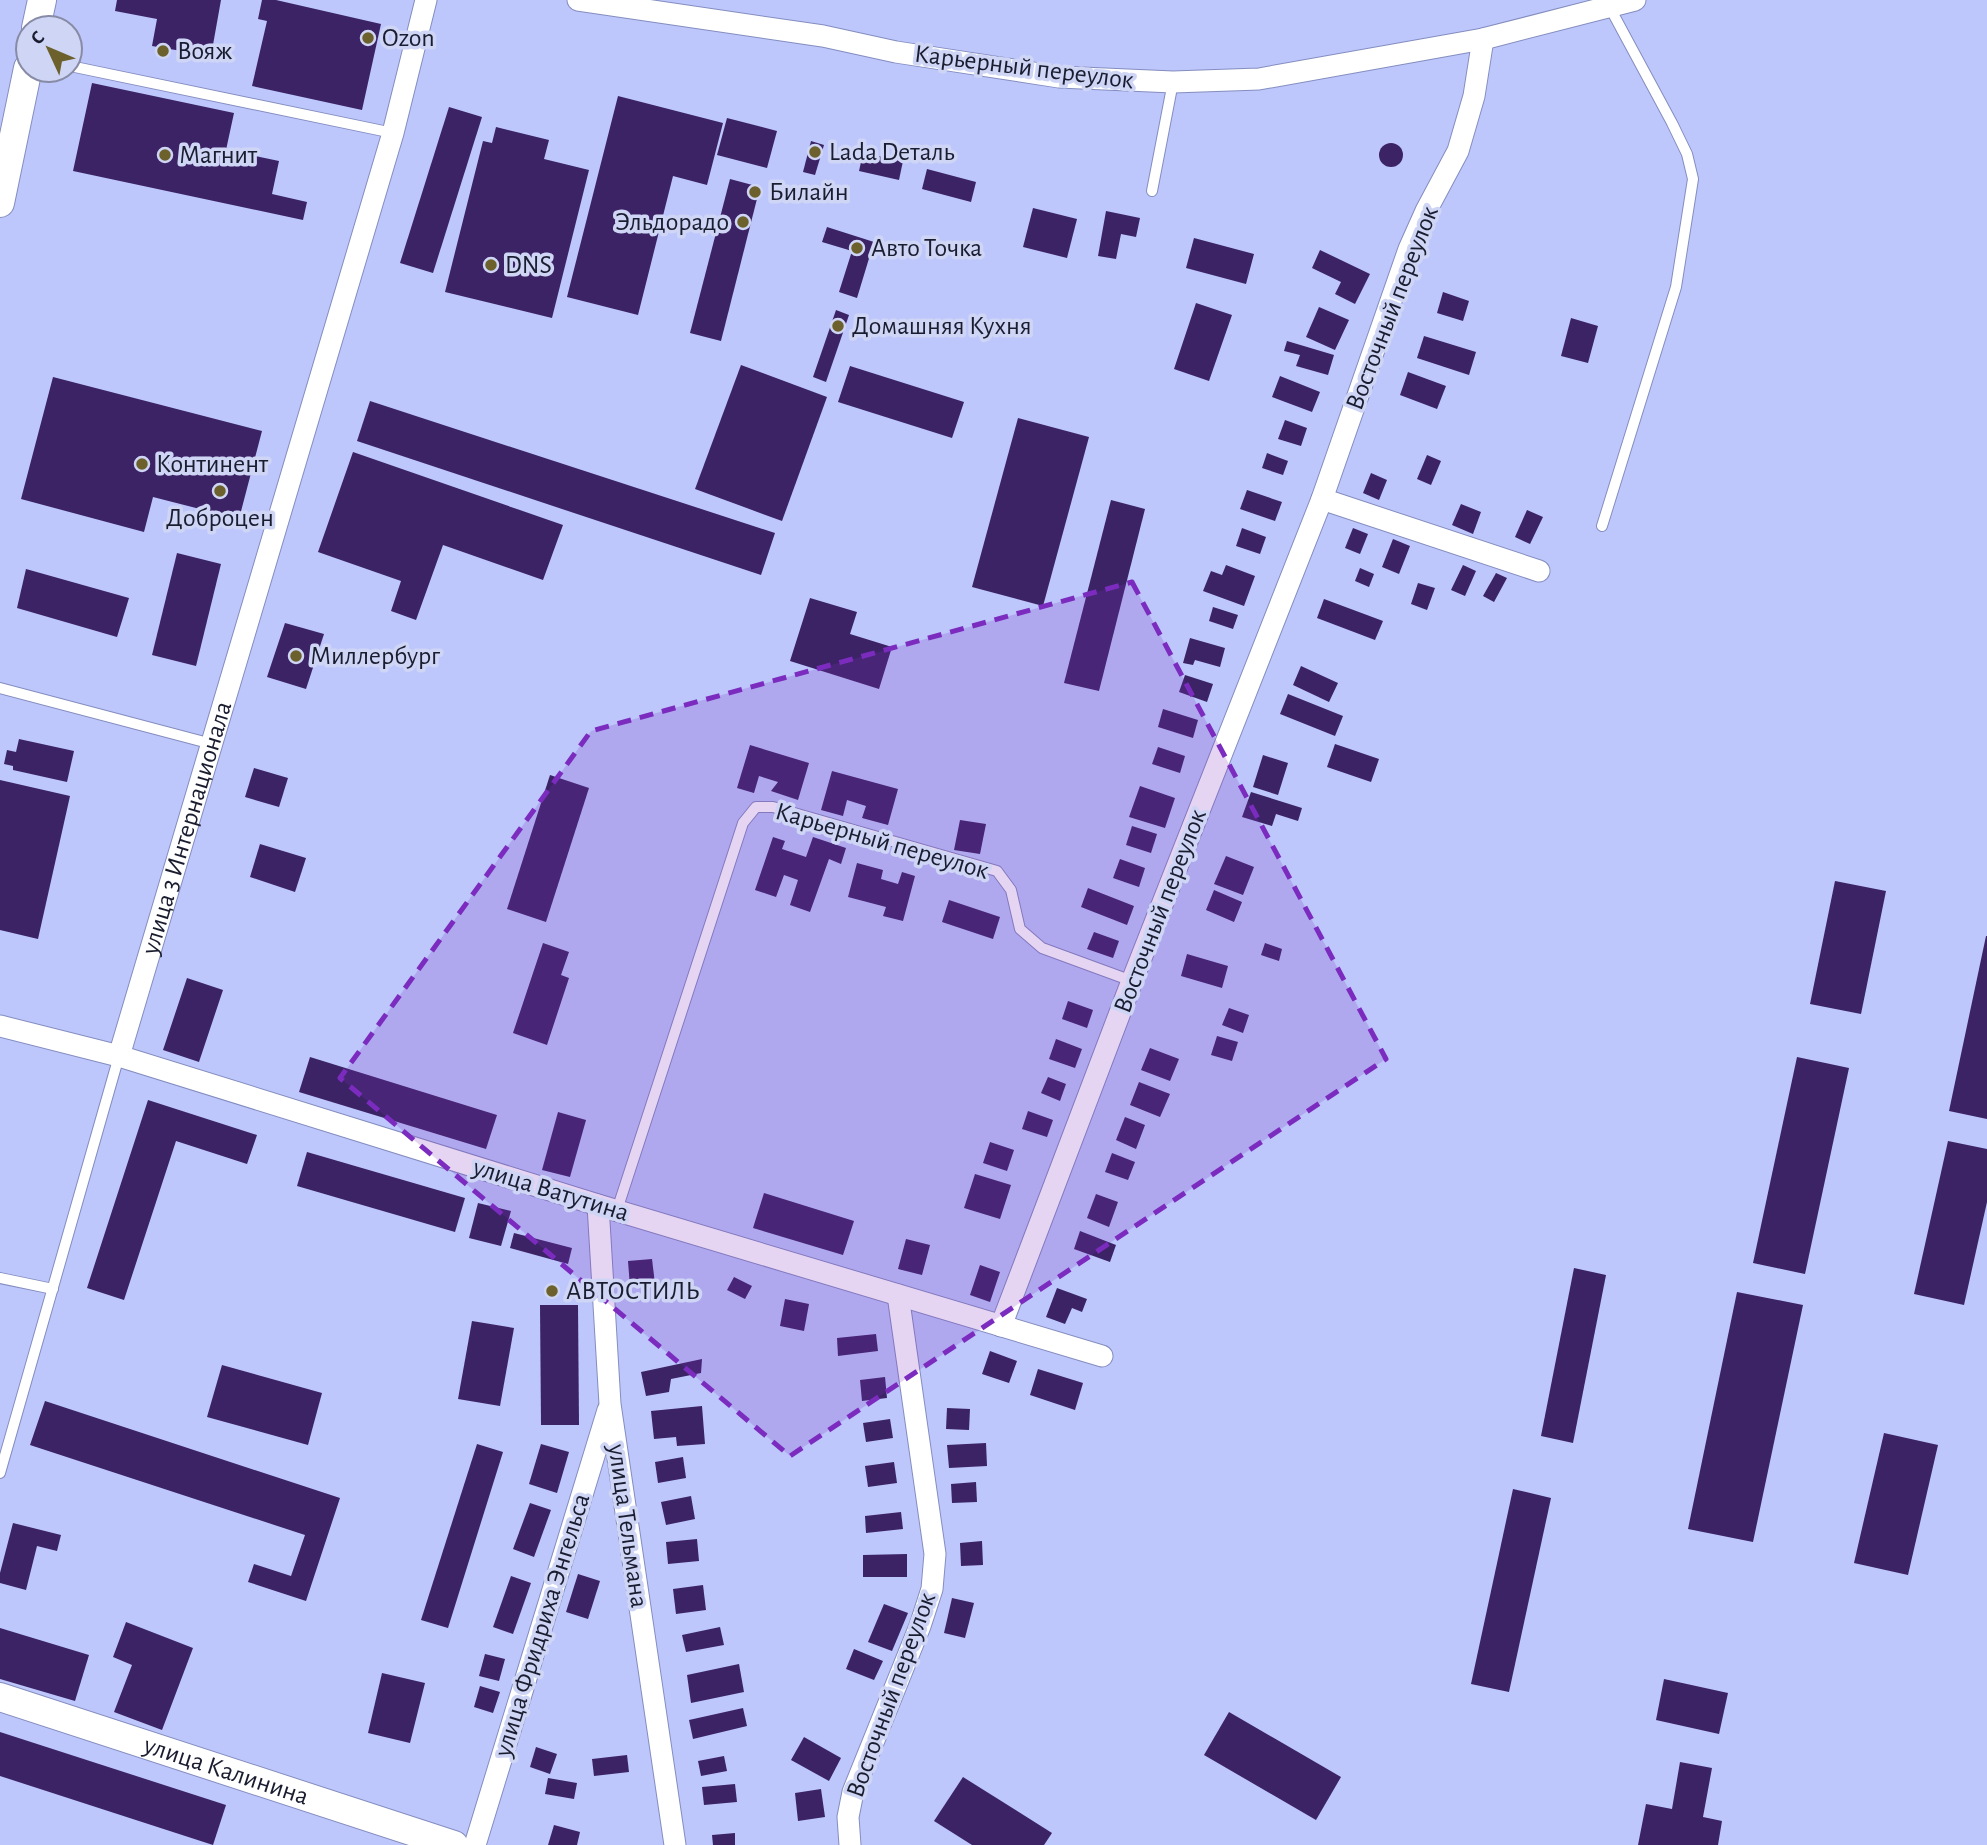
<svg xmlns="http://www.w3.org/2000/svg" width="1987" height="1845" font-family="'Alegreya Sans',sans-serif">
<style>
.building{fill:#3b2365}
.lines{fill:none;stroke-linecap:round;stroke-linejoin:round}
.lane-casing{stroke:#848dbf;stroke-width:12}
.street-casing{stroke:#848dbf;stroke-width:23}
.secondary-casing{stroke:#848dbf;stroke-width:30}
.lane{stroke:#fff;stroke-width:10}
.street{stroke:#fff;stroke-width:21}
.secondary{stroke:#fff;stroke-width:28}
.marked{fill:#7b2cbf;fill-opacity:0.2;stroke:#7b2cbf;stroke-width:5;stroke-dasharray:14 9;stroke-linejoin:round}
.poi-dot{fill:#6c602d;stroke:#cfd5f5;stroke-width:2.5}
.labels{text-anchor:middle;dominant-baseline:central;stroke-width:7;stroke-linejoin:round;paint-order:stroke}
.poi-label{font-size:26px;fill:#1a1d30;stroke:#cfd5f5;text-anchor:start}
.street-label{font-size:26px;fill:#1a1d30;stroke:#cfd5f5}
</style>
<rect width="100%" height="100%" fill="#bdc7fc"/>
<g class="building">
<path d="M117 0H221L211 56 152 46 157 19 115 11Z"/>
<path d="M262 0H276L381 24 362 110 252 86 267 21 258 19Z"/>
<path d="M92 83 234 113 226 150 279 161 272 194 307 202 303 220 73 171Z"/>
<path d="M618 96 723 123 707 185 673 176 638 315 567 297Z"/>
<path d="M449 107 482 117 433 273 400 263Z"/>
<path d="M727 118 777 131 767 168 717 155Z"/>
<path d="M496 127 549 140 544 159 589 170 552 318 445 292 483 141 492 143Z"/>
<path d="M811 141 824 145 815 175 803 172Z"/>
<circle cx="1391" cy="155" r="12"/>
<path d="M863 153 903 161 899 180 859 171Z"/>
<path d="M927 169 976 182 971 202 922 189Z"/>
<path d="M730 179 760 187 721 341 690 333Z"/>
<path d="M1033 208 1077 219 1067 258 1023 247Z"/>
<path d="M1106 211 1140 218 1136 237 1121 234 1116 259 1098 256Z"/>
<path d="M827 227 874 242 857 298 839 292 852 251 822 242Z"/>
<path d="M1194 238 1254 254 1246 284 1186 268Z"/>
<path d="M1320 250 1370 274 1355 304 1335 294 1341 282 1312 268Z"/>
<path d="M1443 292 1469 301 1463 321 1437 313Z"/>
<path d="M1196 303 1232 315 1209 381 1174 369Z"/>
<path d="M1319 307 1349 320 1335 350 1306 337Z"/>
<path d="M836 310 849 315 826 382 813 377Z"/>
<path d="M1571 318 1598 326 1588 363 1561 356Z"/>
<path d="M1424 336 1476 352 1469 375 1417 358Z"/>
<path d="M1287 341 1334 355 1328 375 1296 366 1300 355 1284 351Z"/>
<path d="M741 365 827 397 782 521 695 489Z"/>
<path d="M850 366 964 402 952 438 838 402Z"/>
<path d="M1408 372 1446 386 1437 409 1400 395Z"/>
<path d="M1280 376 1320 392 1312 412 1272 397Z"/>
<path d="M53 377 262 431 239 519 153 497 144 532 21 499Z"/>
<path d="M370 401 775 533 761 575 357 441Z"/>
<path d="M1018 418 1089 437 1043 606 972 587Z"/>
<path d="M1285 420 1307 428 1301 446 1278 439Z"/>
<path d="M353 452 563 525 543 580 443 545 416 620 391 611 401 581 318 552Z"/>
<path d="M1267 453 1288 461 1283 475 1262 468Z"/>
<path d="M1427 455 1441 461 1431 485 1417 479Z"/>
<path d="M1371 473 1387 480 1379 500 1363 493Z"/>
<path d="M1247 490 1282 502 1275 521 1240 509Z"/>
<path d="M1111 500 1145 509 1099 691 1064 683Z"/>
<path d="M1461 504 1481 512 1473 534 1452 525Z"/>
<path d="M1527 510 1543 517 1530 544 1515 537Z"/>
<path d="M1242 528 1266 537 1260 554 1236 546Z"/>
<path d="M1353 528 1368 534 1360 554 1345 548Z"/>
<path d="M1393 539 1410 546 1399 574 1382 567Z"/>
<path d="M177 553 221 564 196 666 152 655Z"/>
<path d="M1226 565 1255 576 1244 606 1203 591 1211 571 1222 575Z"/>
<path d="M1463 565 1476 571 1465 596 1451 590Z"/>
<path d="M1360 568 1374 574 1369 587 1355 581Z"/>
<path d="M26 569 129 598 117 637 17 608Z"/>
<path d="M1496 573 1507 578 1494 602 1483 596Z"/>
<path d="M1418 583 1435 588 1427 610 1411 604Z"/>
<path d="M810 598 857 612 850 634 892 647 879 689 790 661Z"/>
<path d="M1324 599 1383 621 1375 640 1317 618Z"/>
<path d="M1213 607 1238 615 1233 629 1209 621Z"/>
<path d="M285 623 324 634 306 689 267 677Z"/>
<path d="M1190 638 1225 648 1220 667 1195 660 1193 665 1183 663Z"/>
<path d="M1301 666 1338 683 1329 702 1293 685Z"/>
<path d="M1185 675 1213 684 1207 702 1179 692Z"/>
<path d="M1288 694 1343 716 1335 736 1280 714Z"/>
<path d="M1163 709 1198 720 1193 738 1158 727Z"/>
<path d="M19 739 74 751 67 782 13 770V766L4 764 7 750 16 752Z"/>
<path d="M1335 744 1379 759 1371 782 1327 767Z"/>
<path d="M750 745 809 763 798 800 771 791 778 782 759 776 754 793 737 788Z"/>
<path d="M1158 747 1185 756 1180 773 1152 764Z"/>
<path d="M1263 755 1288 763 1278 795 1253 787Z"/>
<path d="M254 768 288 778 279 807 245 797Z"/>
<path d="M832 771 898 789 888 825 862 818 866 806 847 800 843 816 821 810Z"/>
<path d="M550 775 589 788 546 922 507 909Z"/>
<path d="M0 780 70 796 38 939 0 930Z"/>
<path d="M1140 786 1175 798 1165 828 1129 817Z"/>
<path d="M1251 792 1302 808 1298 821 1276 814 1272 826 1242 817Z"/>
<path d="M960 820 986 824 980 854 954 850Z"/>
<path d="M1132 826 1157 834 1151 853 1126 845Z"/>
<path d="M773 837 785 841 782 849 806 857 813 837 846 848 841 864 829 859 810 912 790 905 798 880 784 875 776 897 755 890Z"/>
<path d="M260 844 306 858 295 892 250 877Z"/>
<path d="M1226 856 1254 867 1243 895 1214 884Z"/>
<path d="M1120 859 1145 868 1139 887 1113 878Z"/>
<path d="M857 863 883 870 881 879 898 884 902 872 915 876 903 921 883 916 886 907 848 897Z"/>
<path d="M1835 881 1886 891 1861 1014 1810 1004Z"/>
<path d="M1088 888 1134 906 1127 925 1081 907Z"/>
<path d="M1214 890 1242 902 1234 922 1206 910Z"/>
<path d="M949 900 1000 917 993 939 942 922Z"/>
<path d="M1094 932 1119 941 1113 958 1087 949Z"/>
<path d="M1986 936H1987V1119L1949 1111Z"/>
<path d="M543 943 569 952 561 975 569 978 547 1045 513 1033Z"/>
<path d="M1265 943 1282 949 1279 961 1261 955Z"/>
<path d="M1187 954 1228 966 1222 988 1181 976Z"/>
<path d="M187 978 223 990 199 1062 163 1050Z"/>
<path d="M1068 1001 1093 1010 1087 1028 1062 1019Z"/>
<path d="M1229 1008 1249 1015 1243 1033 1222 1025Z"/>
<path d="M1217 1036 1238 1042 1232 1061 1211 1055Z"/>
<path d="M1056 1039 1082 1049 1075 1068 1049 1059Z"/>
<path d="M1150 1048 1179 1059 1170 1081 1141 1070Z"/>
<path d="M310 1057 497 1115 486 1149 299 1092Z"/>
<path d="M1797 1057 1849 1068 1805 1274 1753 1263Z"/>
<path d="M1048 1077 1066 1084 1060 1101 1041 1093Z"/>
<path d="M1139 1082 1170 1094 1160 1117 1130 1105Z"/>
<path d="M148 1100 257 1135 247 1164 176 1141 124 1300 87 1288Z"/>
<path d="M1028 1111 1053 1120 1047 1137 1022 1129Z"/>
<path d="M558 1112 586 1120 570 1177 542 1170Z"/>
<path d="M1125 1117 1145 1125 1136 1149 1116 1140Z"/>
<path d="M1948 1141 1987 1149V1202L1964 1305 1914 1294Z"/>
<path d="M990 1142 1014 1150 1007 1171 983 1163Z"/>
<path d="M307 1152 465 1198 455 1232 297 1186Z"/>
<path d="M1112 1153 1135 1162 1128 1180 1105 1172Z"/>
<path d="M975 1174 1011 1185 1000 1219 964 1208Z"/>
<path d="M764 1193 854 1221 843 1255 753 1228Z"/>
<path d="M1096 1194 1118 1202 1109 1227 1087 1218Z"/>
<path d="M478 1203 511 1211 501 1246 469 1238Z"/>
<path d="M1080 1231 1116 1245 1110 1262 1074 1249Z"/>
<path d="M514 1233 572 1248 568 1264 510 1248Z"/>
<path d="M906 1239 930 1245 922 1275 898 1269Z"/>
<path d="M652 1259 655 1284 630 1287 628 1261Z"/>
<path d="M980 1265 1000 1272 990 1302 970 1295Z"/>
<path d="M1574 1268 1606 1275 1573 1443 1541 1436Z"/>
<path d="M734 1277 752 1286 745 1299 727 1290Z"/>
<path d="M1057 1288 1087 1299 1082 1312 1072 1308 1065 1324 1046 1317Z"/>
<path d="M1737 1292 1803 1305 1753 1542 1688 1529Z"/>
<path d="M785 1299 809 1304 804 1331 780 1326Z"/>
<path d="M540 1305H578L579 1425H541Z"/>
<path d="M472 1321 514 1328 500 1406 458 1399Z"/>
<path d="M876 1334 878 1351 838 1356 837 1338Z"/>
<path d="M990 1351 1017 1361 1009 1383 982 1374Z"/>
<path d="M702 1359 701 1373 671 1379 669 1392 646 1396 641 1372Z"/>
<path d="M222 1365 322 1393 308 1445 207 1417Z"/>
<path d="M1038 1369 1083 1383 1075 1410 1030 1395Z"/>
<path d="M885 1377 887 1398 862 1401 860 1380Z"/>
<path d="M45 1401 340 1498 306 1601 248 1582 254 1564 291 1576 305 1535 30 1445Z"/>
<path d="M702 1406 705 1444 677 1446 676 1437 654 1439 651 1411Z"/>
<path d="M947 1408 970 1409 969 1430 946 1429Z"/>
<path d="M890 1419 893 1438 866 1442 863 1423Z"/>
<path d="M1884 1433 1938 1445 1908 1575 1854 1563Z"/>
<path d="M986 1443 987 1466 949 1468 947 1445Z"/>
<path d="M477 1444 503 1452 448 1628 421 1620Z"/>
<path d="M541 1444 569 1452 557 1493 529 1484Z"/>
<path d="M683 1457 686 1478 658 1483 655 1462Z"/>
<path d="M894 1462 897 1483 868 1487 865 1466Z"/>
<path d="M976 1482 977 1502 952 1503 951 1484Z"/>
<path d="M1513 1489 1551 1498 1509 1692 1471 1684Z"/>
<path d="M691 1496 695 1519 666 1525 661 1502Z"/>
<path d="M530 1503 551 1510 534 1557 513 1549Z"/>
<path d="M901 1512 903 1529 866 1533 865 1516Z"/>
<path d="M13 1523 61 1535 57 1551 37 1546 26 1590 0 1583V1573Z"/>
<path d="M697 1539 699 1561 668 1564 666 1542Z"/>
<path d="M982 1541 983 1565 961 1566 960 1543Z"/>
<path d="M907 1554V1577H863V1555Z"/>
<path d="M578 1574 600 1581 588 1619 566 1612Z"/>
<path d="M511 1576 531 1583 513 1634 493 1627Z"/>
<path d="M703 1585 706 1610 676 1614 673 1589Z"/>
<path d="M952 1598 974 1603 965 1638 944 1633Z"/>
<path d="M884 1604 908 1613 892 1651 868 1642Z"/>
<path d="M126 1622 193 1648 162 1730 114 1712 132 1665 113 1657Z"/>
<path d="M720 1627 724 1645 686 1652 682 1635Z"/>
<path d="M0 1628 89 1655 75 1701 0 1679Z"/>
<path d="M854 1649 883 1661 874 1680 846 1669Z"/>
<path d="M485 1654 505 1659 499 1681 479 1676Z"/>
<path d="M739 1664 744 1692 691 1703 687 1675Z"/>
<path d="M382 1673 425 1683 410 1743 368 1733Z"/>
<path d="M1664 1679 1728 1693 1719 1734 1656 1720Z"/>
<path d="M480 1686 500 1692 493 1713 474 1707Z"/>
<path d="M743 1708 747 1726 693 1739 689 1720Z"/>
<path d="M1229 1712 1341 1777 1316 1820 1204 1755Z"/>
<path d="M0 1732 226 1805 213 1845 0 1776Z"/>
<path d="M804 1737 841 1758 829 1781 791 1760Z"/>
<path d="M536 1747 557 1754 550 1774 530 1767Z"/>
<path d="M627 1755 629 1772 594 1776 592 1759Z"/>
<path d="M724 1756 727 1771 701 1776 698 1761Z"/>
<path d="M1680 1762 1712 1768 1703 1817 1722 1821 1718 1845H1638L1646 1804 1672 1809Z"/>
<path d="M963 1777 1052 1833 1044 1845H972L934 1821Z"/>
<path d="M548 1778 577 1783 574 1799 545 1794Z"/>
<path d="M735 1784 737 1802 704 1805 702 1787Z"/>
<path d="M821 1789 825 1817 798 1821 795 1793Z"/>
<path d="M554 1825 580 1832 577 1845H548Z"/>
<path d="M735 1833V1845H713L712 1835Z"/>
</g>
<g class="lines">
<defs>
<g id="lane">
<path d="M70 66 393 133"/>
<path d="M1152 191 1173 82"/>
<path d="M1602 526 1676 287 1693 179 1687 154 1672 123 1609 6"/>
<path d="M0 688 212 744"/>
<path d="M617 1210 743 823 756 807H773L997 871 1011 890 1020 929 1042 948 1132 981"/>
<path d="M0 1278 53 1289"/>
<path d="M0 1473 119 1056"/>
</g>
<g id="street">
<path d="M578 0 823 36 896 52 1059 77 1173 82 1259 79 1483 39 1635 0"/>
<path d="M1322 499 1539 571"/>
<path d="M0 1026 119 1056 598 1205 1102 1356"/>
<path id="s1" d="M119 1056 393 133 426 0"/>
<path d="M598 1205 610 1404 675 1845"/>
<path d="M1001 1326 1132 981 1322 499 1409 249 1426 211 1458 151 1474 96 1483 39"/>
<path d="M475 1845 608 1410"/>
<path d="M850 1845 848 1817 853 1792 920 1626 932 1589 935 1554 898 1295"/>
</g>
<g id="secondary">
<path d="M36 28 42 0"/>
<path d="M0 203 28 68"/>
<path id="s2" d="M0 1697 454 1845"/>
</g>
</defs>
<use href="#lane" class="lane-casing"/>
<use href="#street" class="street-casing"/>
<use href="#secondary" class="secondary-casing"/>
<use href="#lane" class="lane"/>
<use href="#street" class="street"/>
<use href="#secondary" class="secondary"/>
</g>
<path class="marked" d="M1132 582 1386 1059 790 1456 340 1078 591 731Z"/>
<g class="poi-dot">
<circle cx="368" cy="38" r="7"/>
<circle cx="163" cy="51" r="7"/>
<circle cx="815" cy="152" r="7"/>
<circle cx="165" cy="155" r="7"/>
<circle cx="755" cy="192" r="7"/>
<circle cx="743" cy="222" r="7"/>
<circle cx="857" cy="248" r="7"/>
<circle cx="491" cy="265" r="7"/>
<circle cx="838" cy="326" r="7"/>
<circle cx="142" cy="464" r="7"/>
<circle cx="220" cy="491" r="7"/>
<circle cx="296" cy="656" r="7"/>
<circle cx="552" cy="1291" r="7"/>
</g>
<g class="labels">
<g class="poi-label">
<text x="382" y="38">Ozon</text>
<text x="177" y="51">Вояж</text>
<text x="829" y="152">Lada Dеталь</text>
<text x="179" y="155">Магнит</text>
<text x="769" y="192">Билайн</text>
<text x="729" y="222" text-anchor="end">Эльдорадо</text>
<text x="871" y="248">Авто Точка</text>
<text x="505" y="265">DNS</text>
<text x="852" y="326">Домашняя Кухня</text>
<text x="156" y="464">Континент</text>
<text x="220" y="518" text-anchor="middle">Доброцен</text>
<text x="310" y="656">Миллербург</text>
<text x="566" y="1291">АВТОСТИЛЬ</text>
</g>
<g class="street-label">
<text transform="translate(1024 67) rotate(7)">Карьерный переулок</text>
<text transform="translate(1392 308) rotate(-69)">Восточный переулок</text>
<text stroke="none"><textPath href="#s1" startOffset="238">улица 3 Интернационала</textPath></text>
<text transform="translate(882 841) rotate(16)">Карьерный переулок</text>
<text transform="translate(1160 911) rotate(-69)">Восточный переулок</text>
<text transform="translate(551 1190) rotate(17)">улица Ватутина</text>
<text transform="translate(628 1526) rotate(82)">улица Тельмана</text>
<text transform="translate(542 1625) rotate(-73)">улица Фридриха Энгельса</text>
<text transform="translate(891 1695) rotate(-70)">Восточный переулок</text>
<text stroke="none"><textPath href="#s2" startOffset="238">улица Калинина</textPath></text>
</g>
</g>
<g transform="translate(49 49) rotate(314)"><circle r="33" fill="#cfd5f5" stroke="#878ba6" stroke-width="2"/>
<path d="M0-5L12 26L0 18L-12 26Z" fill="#6c602d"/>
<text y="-10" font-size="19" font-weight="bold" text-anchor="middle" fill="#1a1d30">С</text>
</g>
</svg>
